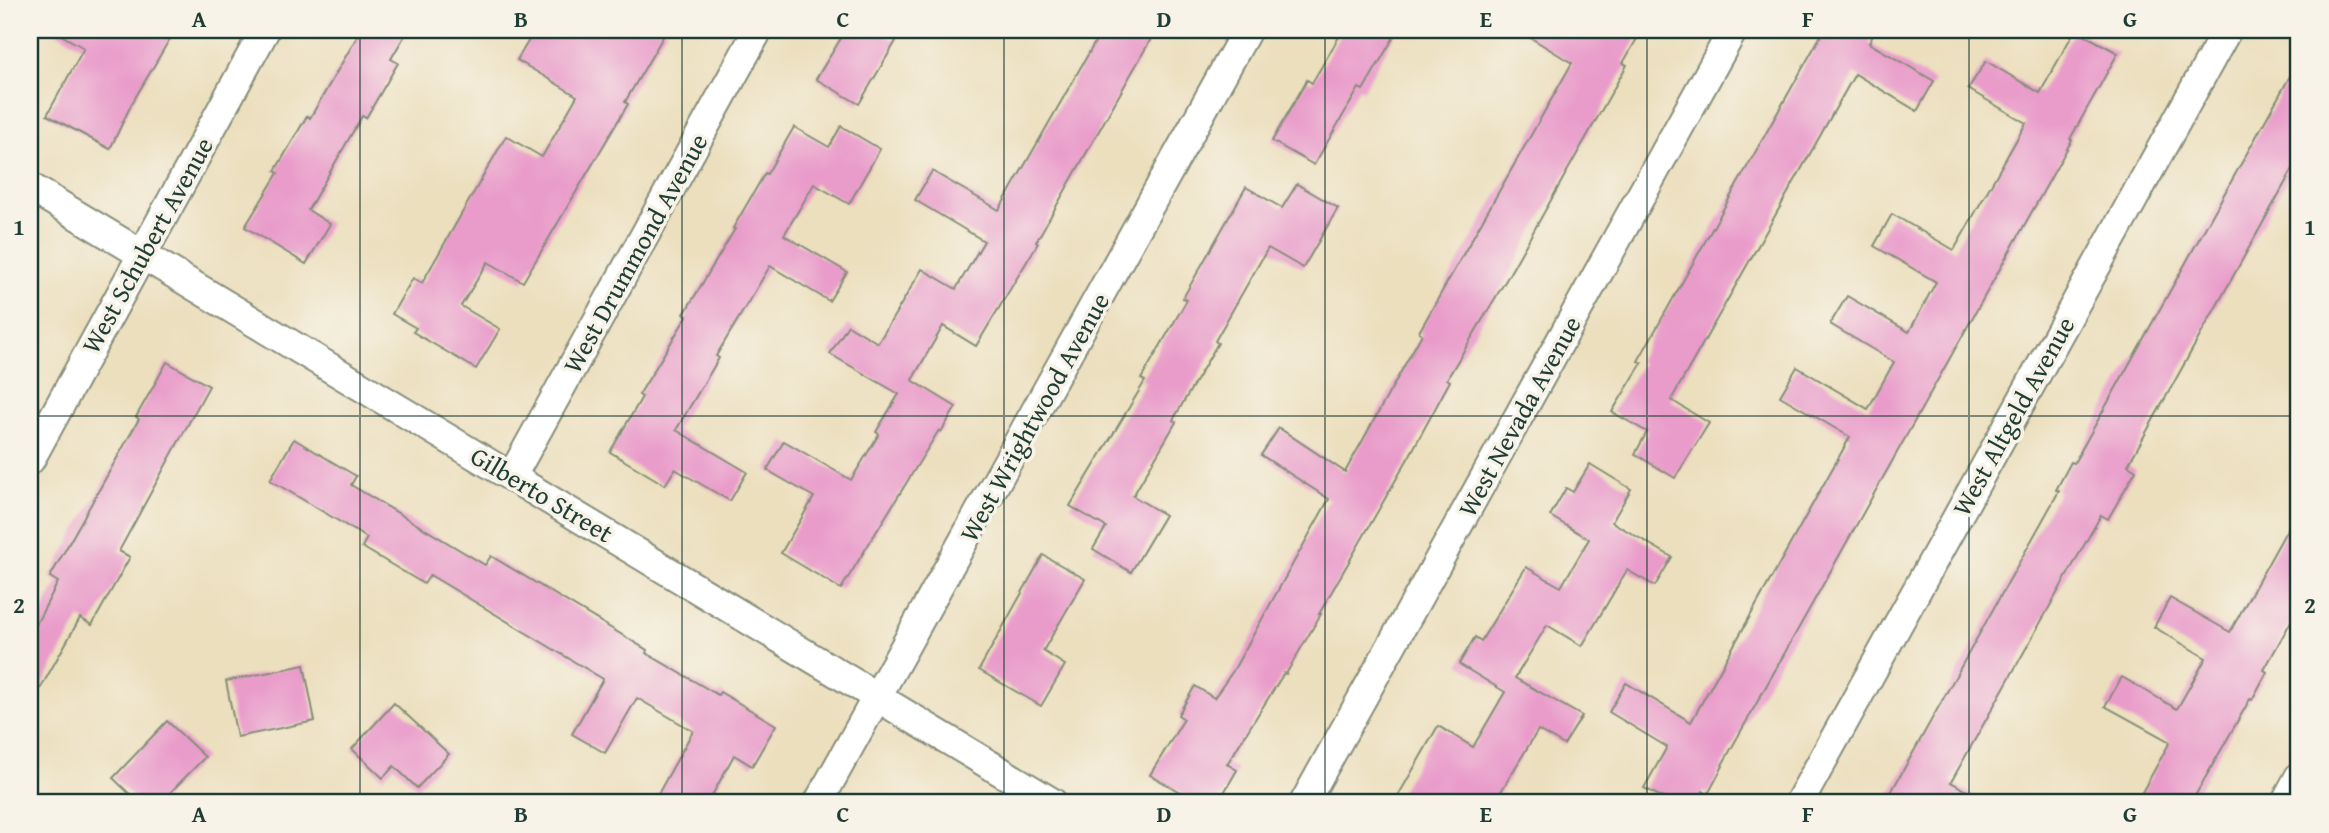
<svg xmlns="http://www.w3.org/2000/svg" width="2329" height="833" font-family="'Gentium Book Plus',serif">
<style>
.building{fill:#e99cca}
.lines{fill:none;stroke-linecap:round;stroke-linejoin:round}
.minor-casing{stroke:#868e79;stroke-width:32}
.minor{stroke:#fff;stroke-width:28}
.grid{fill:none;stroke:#1f3d34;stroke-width:2;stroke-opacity:0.55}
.labels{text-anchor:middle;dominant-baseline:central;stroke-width:7;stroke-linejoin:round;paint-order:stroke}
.street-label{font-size:26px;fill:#1f3d34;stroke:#f7f3e8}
.neatline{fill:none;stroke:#1f3d34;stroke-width:2.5}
.grid-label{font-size:23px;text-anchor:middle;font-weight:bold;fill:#1f3d34}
</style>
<rect width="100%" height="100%" fill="#f7f3e8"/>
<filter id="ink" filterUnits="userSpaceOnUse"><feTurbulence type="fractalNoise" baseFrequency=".0143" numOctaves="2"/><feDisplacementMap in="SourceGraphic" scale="14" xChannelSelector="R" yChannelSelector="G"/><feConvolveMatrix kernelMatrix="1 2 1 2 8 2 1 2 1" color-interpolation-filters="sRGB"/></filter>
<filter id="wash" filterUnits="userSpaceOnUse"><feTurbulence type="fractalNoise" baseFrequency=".00686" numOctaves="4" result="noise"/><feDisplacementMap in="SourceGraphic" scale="28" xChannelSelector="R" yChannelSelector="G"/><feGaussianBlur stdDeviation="1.57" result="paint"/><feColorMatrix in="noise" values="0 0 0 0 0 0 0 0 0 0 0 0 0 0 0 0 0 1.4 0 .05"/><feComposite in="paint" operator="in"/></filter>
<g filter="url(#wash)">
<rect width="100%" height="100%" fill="#ecdfbe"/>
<g id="blocks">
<g class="building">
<path d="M52 30H175L131 105 110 149 47 115 84 48Z"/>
<path d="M361 30H408L391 59 398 63 366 118 362 116 308 210 330 224 306 264 245 227 278 173 275 171 307 116 310 118Z"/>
<path d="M535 30H667L625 102 628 104 523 282 488 262 461 306 500 329 476 369 413 332 416 328 392 314 413 278 422 283 506 136 542 157 577 96 517 60Z"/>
<path d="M846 30H877L896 41 859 104 816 79Z"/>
<path d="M1102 30H1156L1036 242 1038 243 976 346 943 326 912 380 956 407 941 432 939 430 841 589 781 553 814 497 767 470 784 441 851 480 879 434 876 432 899 394 830 354 848 325 878 343 922 269 956 289 984 241 915 200 932 171 999 210Z"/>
<path d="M1343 30H1398L1363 90 1359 88 1314 165 1272 141 1307 80 1312 83Z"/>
<path d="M1518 30H1642L1623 63 1627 65 1506 280 1447 379 1450 381 1410 455 1319 614H1321L1286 674 1284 673 1227 764 1237 770 1218 803H1199L1150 775 1184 719 1178 715 1195 686 1214 698 1233 671 1329 499 1261 455 1279 428 1345 472 1422 334 1419 332 1572 63Z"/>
<path d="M1824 30H1876L1869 43 1934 81 1917 111 1855 74 1671 400 1709 423 1675 478 1635 454 1647 432 1612 412 1642 363 1638 361Z"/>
<path d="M2075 30 2118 53 2070 139 2072 140 1722 765 1723 766 1708 794 1703 791 1697 803H1673L1644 788 1667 747 1609 712 1626 683 1691 722 1850 437 1780 396 1797 367 1868 409 1894 362 1830 324 1847 296 1909 332 1936 282 1874 246 1892 214 1954 250 2026 123 1968 89 1986 61 2040 93Z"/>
<path d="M2299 60V158L2128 465 2136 470 2108 519 2101 515 1951 782 1988 803H1885L2059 491 2056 490 2071 462 2074 463Z"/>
<path d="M841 126 880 149 849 204 814 184 784 235 847 272 829 301 770 266 716 356 719 358 676 430 747 472 730 501 675 469 665 485 610 452 642 397 639 395 687 316 684 314 735 229 733 228 765 173 767 174 794 127 829 147Z"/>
<path d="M1297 184 1338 208 1303 268 1268 248 1215 341 1218 343 1173 420 1176 422 1133 496 1165 515 1131 572 1093 549 1106 527 1070 506 1145 381 1141 379 1187 300 1183 298 1246 187 1282 208Z"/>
<path d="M167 362 209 386 119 551 130 557 92 625 80 618 30 707V636L58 582 50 577 139 419 136 417Z"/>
<path d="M294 439 356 476 351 485 485 565 491 556 647 650 646 653 718 695 720 692 776 725 752 766 734 755 708 803H653L693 731 637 698 605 753 572 734 603 679 430 575 424 584 362 547 367 538 270 480Z"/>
<path d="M1590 464 1631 489 1612 522 1672 557 1655 586 1627 570 1582 646 1547 625 1515 678 1582 716 1564 745 1538 730 1494 803H1394L1438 726 1473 747 1505 692 1459 664 1475 637 1481 641 1526 567 1561 587 1589 539 1550 516 1566 488 1573 492Z"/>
<path d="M2299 508V607L2264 670 2267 672 2252 700 2250 699 2191 803H2136L2170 742 2105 706 2122 677 2177 709 2206 658 2154 627 2170 598 2230 632Z"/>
<path d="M1043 555 1085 579 1043 651 1065 665 1041 706 979 670Z"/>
<path d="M304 665 315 721 237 737 226 681Z"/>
<path d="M394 703 449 754 417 788 394 766 383 778 352 749Z"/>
<path d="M167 721 205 757 160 803H139L113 778Z"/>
</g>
</g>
</g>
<g filter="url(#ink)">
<use href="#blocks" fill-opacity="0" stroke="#868e79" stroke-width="2"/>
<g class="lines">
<defs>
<g id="minor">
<path d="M30 187 1053 803"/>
<path d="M30 460 265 30"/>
<path d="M512 476 758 30"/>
<path d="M818 803 1247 30"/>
<path d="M1304 803 1733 30"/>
<path d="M1799 803 2227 30"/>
<path d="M2285 803 2299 777"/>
</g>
</defs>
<use href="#minor" class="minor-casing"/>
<use href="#minor" class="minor"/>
</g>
</g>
<path class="grid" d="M360 30V803M682 30V803M1004 30V803M1325 30V803M1647 30V803M1969 30V803M30 416H2299"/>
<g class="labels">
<g class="street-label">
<text transform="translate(147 245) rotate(-61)">West Schubert Avenue</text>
<text transform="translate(635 253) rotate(-61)">West Drummond Avenue</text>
<text transform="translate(1519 416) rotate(-61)">West Nevada Avenue</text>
<text transform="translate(2013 416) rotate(-61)">West Altgeld Avenue</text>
<text transform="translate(1034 417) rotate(-61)">West Wrightwood Avenue</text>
<text transform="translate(542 494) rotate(31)">Gilberto Street</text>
</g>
</g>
<rect width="2329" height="833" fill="none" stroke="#f7f3e8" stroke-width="77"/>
<rect x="38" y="38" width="2252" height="756" class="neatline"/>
<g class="grid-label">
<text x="199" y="27">A</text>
<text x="521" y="27">B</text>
<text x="843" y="27">C</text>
<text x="1164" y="27">D</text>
<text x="1486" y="27">E</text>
<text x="1808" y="27">F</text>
<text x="2130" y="27">G</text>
<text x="19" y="235">1</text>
<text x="2310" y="235">1</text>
<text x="19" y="613">2</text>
<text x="2310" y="613">2</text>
<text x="199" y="822">A</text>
<text x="521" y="822">B</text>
<text x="843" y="822">C</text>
<text x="1164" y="822">D</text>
<text x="1486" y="822">E</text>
<text x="1808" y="822">F</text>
<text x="2130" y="822">G</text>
</g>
</svg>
